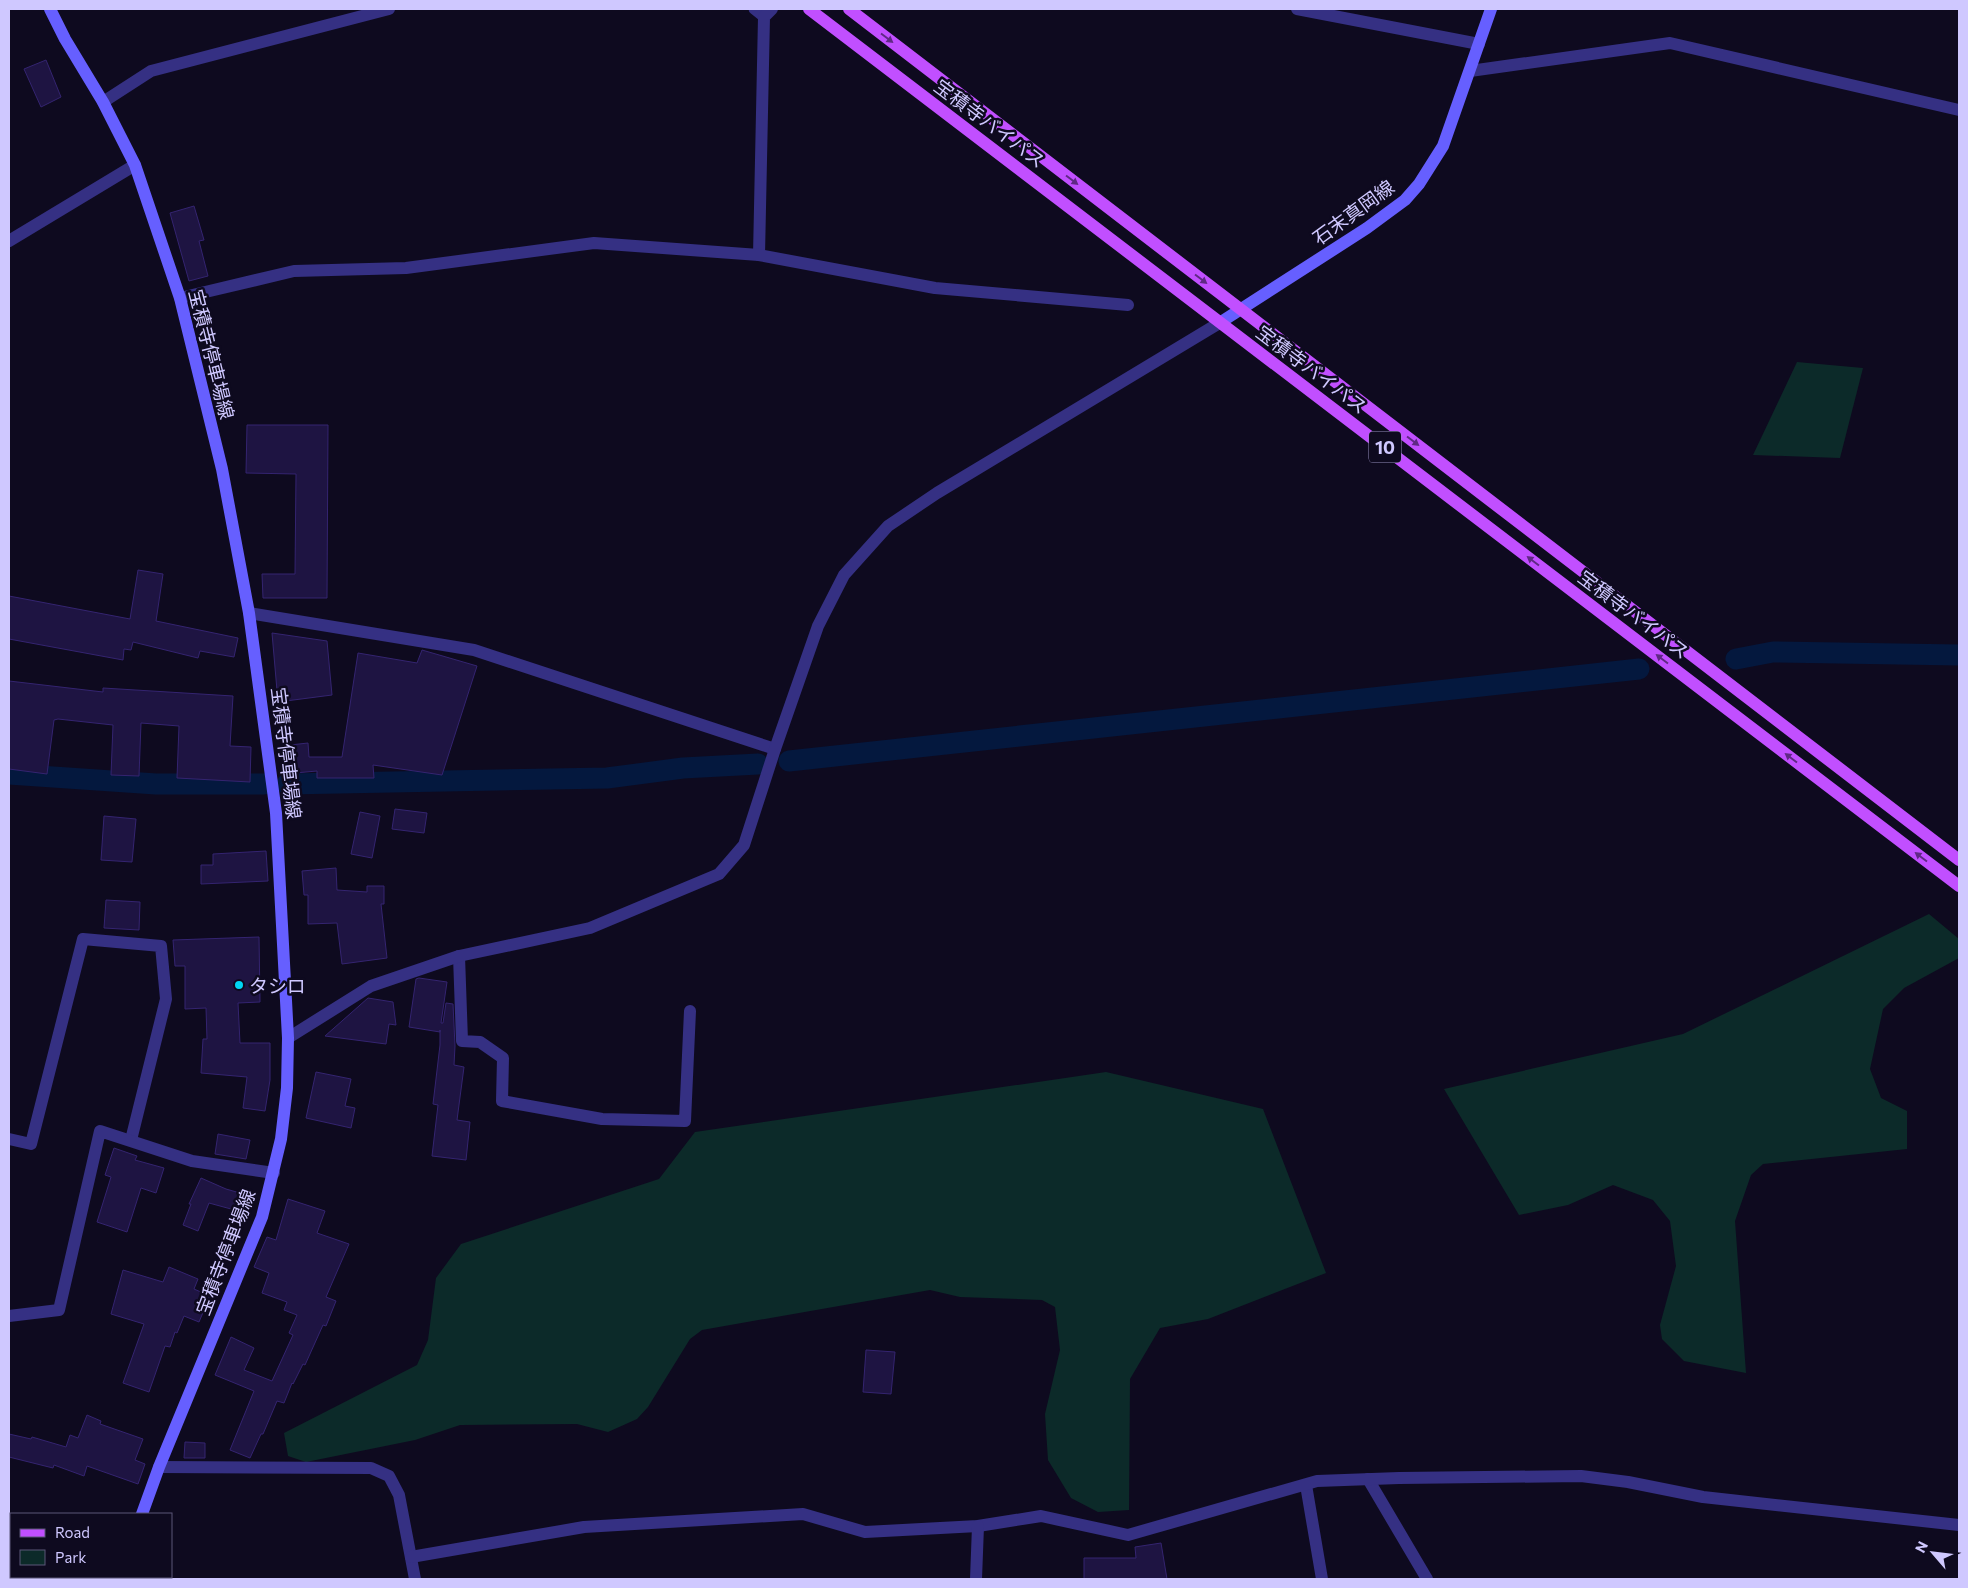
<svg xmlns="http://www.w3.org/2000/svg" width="1968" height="1588" font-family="Commissioner,'Noto Sans JP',sans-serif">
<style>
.green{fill:#0c2a29}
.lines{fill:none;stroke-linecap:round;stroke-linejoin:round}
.canal{stroke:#04183e;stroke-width:21}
.building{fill:#1e1442;stroke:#342470}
.service{stroke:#353083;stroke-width:11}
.minor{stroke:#353083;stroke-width:12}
.tertiary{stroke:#353083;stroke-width:12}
.secondary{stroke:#665fff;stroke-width:12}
.primary{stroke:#c14fff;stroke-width:12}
.oneway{fill:#5f2984}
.poi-dot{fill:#00d6f3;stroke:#0e0a1f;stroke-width:2}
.labels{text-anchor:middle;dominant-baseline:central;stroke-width:5;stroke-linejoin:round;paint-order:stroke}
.shield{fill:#0e0a1f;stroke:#958fbc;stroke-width:1}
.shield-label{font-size:18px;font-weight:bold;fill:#cfc8ff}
.street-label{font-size:19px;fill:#cfc8ff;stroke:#0e0a1f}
.poi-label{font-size:19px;fill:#cfc8ff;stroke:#0e0a1f;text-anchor:start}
</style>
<rect width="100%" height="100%" fill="#0e0a1f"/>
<g class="green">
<path d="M1797 362 1863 368 1840 458 1753 455Z"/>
<path d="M1929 914 1959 939V958L1904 988 1883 1009 1870 1069 1881 1098 1907 1111V1149L1763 1164 1751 1175 1735 1221 1746 1373 1684 1361 1662 1339 1660 1325 1676 1266 1670 1221 1653 1200 1613 1185 1568 1205 1519 1215 1444 1089 1683 1034Z"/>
<path d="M1106 1072 1263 1109 1326 1273 1208 1319 1160 1328 1130 1379 1129 1510 1098 1512 1071 1498 1048 1460 1045 1414 1060 1350 1055 1307 1042 1300 960 1297 930 1290 702 1330 690 1339 648 1407 637 1419 608 1432 577 1424 460 1425 415 1440 306 1462 288 1456 284 1433 417 1365 428 1340 436 1278 461 1244 659 1179 695 1132Z"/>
</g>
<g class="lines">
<g class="canal">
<path d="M1736 659 1773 652 1959 655"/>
<path d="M789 761 1639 669"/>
<path d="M9 774 156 784H264"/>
<path d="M287 784 607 778 683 768 758 764"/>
</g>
</g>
<g class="building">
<path d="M46 60 61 97 41 107 24 69Z"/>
<path d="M194 206 204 240 199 241 208 276 189 281 170 213Z"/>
<path d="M247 425H328L327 598H263L262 574H295L296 474 246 473Z"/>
<path d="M138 570 163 574 156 621 238 638 234 657 200 651 198 658 133 642 131 650 124 649 123 660 9 639V596L130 619Z"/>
<path d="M272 633 327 641 332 695 278 702Z"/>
<path d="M422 650 477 666 442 775 373 765 374 778H317V771L284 774 281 746 308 743 309 757H342L358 653 417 663Z"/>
<path d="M9 681 103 692V688L233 696 230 746 251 747 250 782 177 778 179 726 141 723 139 776 111 775 113 725 58 719 54 720 47 774 9 769Z"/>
<path d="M395 809 427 813 424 833 392 829Z"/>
<path d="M360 812 380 816 372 858 351 854Z"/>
<path d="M104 816 136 819 132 862 101 860Z"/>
<path d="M266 851 268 881 201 884V865H213V854Z"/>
<path d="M336 868 337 890 367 892V886H384V904H381L387 958 342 964 337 923 308 924V895H304L302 871Z"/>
<path d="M106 900 140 902 139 930 104 928Z"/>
<path d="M259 937 260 1002 238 1003 240 1043H270V1080L265 1111 243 1108 247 1077 201 1073 203 1039H207L206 1008 185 1009V966H175L173 940Z"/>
<path d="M419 978 447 982 441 1023H443L446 1003 453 1004 455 1046 454 1065 464 1067 457 1120 470 1122 466 1160 432 1156 438 1105 433 1104 440 1045V1030V1032L409 1027 416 979Z"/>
<path d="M368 998 393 1002 396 1025 389 1024 386 1044 325 1036Z"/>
<path d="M316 1072 351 1079 345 1106 355 1108 351 1128 306 1118Z"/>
<path d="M218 1134 250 1140 246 1159 215 1154Z"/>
<path d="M114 1148 137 1156 135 1160 164 1168 156 1193 141 1188 127 1232 97 1222 111 1177 105 1175Z"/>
<path d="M201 1178 226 1189 247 1195 242 1212 209 1203 198 1231 183 1225 191 1204H189Z"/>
<path d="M288 1199 325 1211 317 1233 349 1244 326 1297 336 1301 326 1326 323 1325 305 1365 303 1364 293 1384 292 1383 284 1403 277 1401 263 1434H261L250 1458 230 1450 254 1391 215 1375 231 1337 254 1348 244 1370 272 1381 293 1335 289 1333 297 1315 284 1310 287 1302 262 1293 269 1273 254 1267 267 1237 276 1240Z"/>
<path d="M169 1267 198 1279 194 1289 210 1296 199 1322 184 1316 177 1333 175 1332 170 1347 165 1346 149 1392 123 1383 144 1324 111 1314 123 1270 163 1282Z"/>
<path d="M866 1350 895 1352 891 1394 863 1392Z"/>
<path d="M87 1415 101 1421 100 1424 143 1439 135 1460 145 1464 138 1484 87 1466 84 1476 54 1465 53 1468 9 1457V1434L31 1439 32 1437 66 1447 70 1435 78 1438Z"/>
<path d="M185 1442 205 1443V1458H184Z"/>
<path d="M1161 1543 1167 1579H1084V1558H1136L1135 1547Z"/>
</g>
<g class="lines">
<path class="service" d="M754 9 764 17"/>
<g class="minor">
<path d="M1297 9 1479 44"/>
<path d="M1470 71 1670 43 1959 110"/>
<path d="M103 102 151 71 389 9"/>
<path d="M9 241 135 165"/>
<path d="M759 255 764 17 772 9"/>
<path d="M180 298 294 271 406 268 594 243 759 255 935 288 1128 305"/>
<path d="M249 613 474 650 775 749"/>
<path d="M459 956 462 1041 480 1042 503 1058 502 1101 602 1119 685 1121 690 1011"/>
<path d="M9 1139 31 1144 83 939 161 946 166 999 131 1140"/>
<path d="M9 1316 59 1310 100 1131 192 1161 274 1173"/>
<path d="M159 1467 371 1468 389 1476 399 1495 415 1579"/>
<path d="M1368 1479 1427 1579"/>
<path d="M1306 1485 1322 1579"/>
<path d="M411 1557 584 1527 803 1514 865 1532 978 1526 1041 1516 1128 1535 1317 1481 1399 1478 1581 1476 1628 1482 1703 1497 1959 1525"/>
<path d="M976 1579 978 1526"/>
</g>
<path class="tertiary" d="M288 1038 371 986 459 956 590 928 719 874 744 845 775 749 818 626 844 575 888 526 937 493 1221 322"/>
<g class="secondary">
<path d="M50 9 65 39 103 102 135 165 180 298 222 469 249 613 276 813 288 1038 287 1088 281 1139 262 1217 159 1467 142 1514"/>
<path d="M1221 322 1367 228 1405 200 1419 184 1443 146 1491 9"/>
<path d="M120 1579V1577"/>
</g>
<g class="primary">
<path d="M809 9 1959 886"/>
<path d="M849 9 1959 860"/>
</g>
</g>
<defs><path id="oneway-solid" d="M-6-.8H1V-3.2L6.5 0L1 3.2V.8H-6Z" transform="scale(1.25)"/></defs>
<g class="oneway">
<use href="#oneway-solid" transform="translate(887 38) rotate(37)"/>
<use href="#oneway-solid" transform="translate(1072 180) rotate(37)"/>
<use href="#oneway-solid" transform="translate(1201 279) rotate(37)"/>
<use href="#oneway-solid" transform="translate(1413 441) rotate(37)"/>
<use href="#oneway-solid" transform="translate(1533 561) rotate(-143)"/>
<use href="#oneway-solid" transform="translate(1662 659) rotate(-143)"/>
<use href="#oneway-solid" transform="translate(1791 758) rotate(-143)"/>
<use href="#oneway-solid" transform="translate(1921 857) rotate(-143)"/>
</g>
<circle class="poi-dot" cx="239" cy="985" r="5"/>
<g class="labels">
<rect class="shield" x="1369" y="431.5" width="32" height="31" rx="4"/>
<g class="shield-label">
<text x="1385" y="447">10</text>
</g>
<g class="street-label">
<text transform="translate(990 123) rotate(37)">宝積寺バイパス</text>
<text transform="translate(1353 212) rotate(-36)">石末真岡線</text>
<text transform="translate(212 354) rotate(76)">宝積寺停車場線</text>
<text transform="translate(1312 369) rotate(37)">宝積寺バイパス</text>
<text transform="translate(1634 614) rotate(37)">宝積寺バイパス</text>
<text transform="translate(287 753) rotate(83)">宝積寺停車場線</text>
<text transform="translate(225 1252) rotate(-69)">宝積寺停車場線</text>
</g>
<g class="poi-label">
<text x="249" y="985">タシロ</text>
</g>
</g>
<rect width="1968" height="1588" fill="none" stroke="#cfc8ff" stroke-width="20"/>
<rect x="10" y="1513" width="162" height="65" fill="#0e0a1f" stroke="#5b5679"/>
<rect x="20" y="1529" width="25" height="8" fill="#c14fff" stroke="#5b5679"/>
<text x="55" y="1538" font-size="15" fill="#cfc8ff">Road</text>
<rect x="20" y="1550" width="25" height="15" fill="#0c2a29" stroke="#5b5679"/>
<text x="55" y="1563" font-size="15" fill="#cfc8ff">Park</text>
<g transform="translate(1933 1553) rotate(298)" stroke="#0e0a1f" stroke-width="4" paint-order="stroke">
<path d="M0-4L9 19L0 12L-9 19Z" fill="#cfc8ff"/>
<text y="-8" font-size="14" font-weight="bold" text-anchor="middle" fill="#cfc8ff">N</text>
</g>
</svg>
